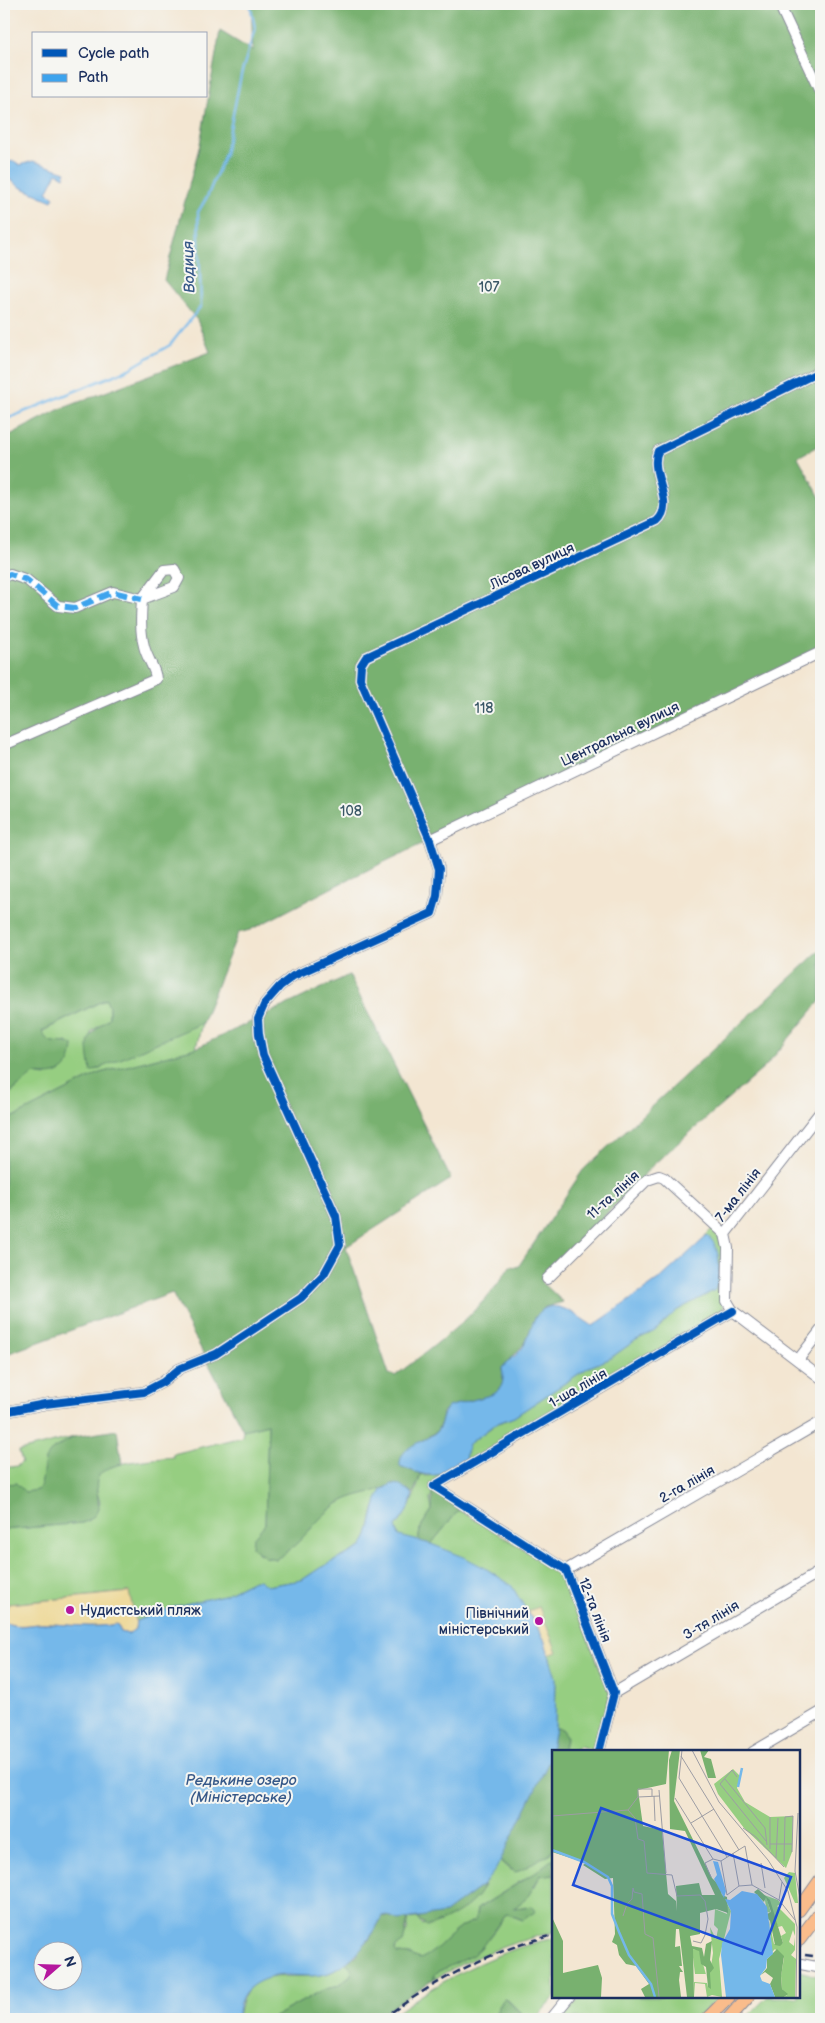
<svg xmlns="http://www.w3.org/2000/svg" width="825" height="2023" font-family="'Balsamiq Sans',sans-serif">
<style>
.green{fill:#96ce81;stroke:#587e70}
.forest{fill:#78b16f;stroke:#4a7066}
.sand{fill:#eeda9e;stroke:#84847e}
.water{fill:#74b8ea;stroke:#4874a4;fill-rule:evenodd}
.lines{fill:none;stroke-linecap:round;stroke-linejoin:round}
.stream{stroke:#74b8ea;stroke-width:2.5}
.minor-casing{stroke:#878a98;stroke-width:12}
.major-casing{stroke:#878a98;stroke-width:14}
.minor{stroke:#fff;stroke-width:10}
.major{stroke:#fabc8b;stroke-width:12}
.rail{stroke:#1b2f5e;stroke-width:2.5;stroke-dasharray:8 4;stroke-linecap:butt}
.quiet{stroke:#3da3ed;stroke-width:6;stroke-dasharray:12 6;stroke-linecap:butt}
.cycleway-casing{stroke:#f6f6f2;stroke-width:11}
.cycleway{stroke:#0057b8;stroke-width:8}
.poi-dot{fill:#b5179e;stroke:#f6f6f2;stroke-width:2}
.labels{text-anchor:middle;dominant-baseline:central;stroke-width:4;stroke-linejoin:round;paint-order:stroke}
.park-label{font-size:14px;fill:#3a5767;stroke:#f6f6f2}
.street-label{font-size:14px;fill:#1b2f5e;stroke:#f6f6f2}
.poi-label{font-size:14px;fill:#1b2f5e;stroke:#f6f6f2;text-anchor:start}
.water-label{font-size:15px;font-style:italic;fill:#365888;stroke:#f6f6f2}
.inset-river{fill:none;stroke:#74b8ea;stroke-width:2.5}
.inset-road{fill:none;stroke:#9d9da4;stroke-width:1}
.view{fill:#1d4ed8;fill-opacity:0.15;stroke:#1d4ed8;stroke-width:2.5}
.inset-edge{fill:none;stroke:#1b2f5e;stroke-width:2.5}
</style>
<rect width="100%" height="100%" fill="#f6f6f2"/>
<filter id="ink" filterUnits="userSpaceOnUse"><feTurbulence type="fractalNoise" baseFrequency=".02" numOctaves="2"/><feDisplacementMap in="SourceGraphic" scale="10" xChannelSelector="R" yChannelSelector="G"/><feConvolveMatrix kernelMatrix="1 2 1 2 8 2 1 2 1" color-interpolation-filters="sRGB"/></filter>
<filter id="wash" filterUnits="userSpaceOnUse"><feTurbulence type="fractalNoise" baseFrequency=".0096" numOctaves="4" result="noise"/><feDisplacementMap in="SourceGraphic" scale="20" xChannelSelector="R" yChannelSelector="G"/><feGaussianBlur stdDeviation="1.12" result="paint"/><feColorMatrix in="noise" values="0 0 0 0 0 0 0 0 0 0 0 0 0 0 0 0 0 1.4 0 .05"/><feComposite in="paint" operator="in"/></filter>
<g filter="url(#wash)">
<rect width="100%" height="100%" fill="#f3e6d2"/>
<g class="green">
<path d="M106 999 109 1007V1018L91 1032V1071L202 1023 196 1048 100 1073 4 1122V1098L34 1074 46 1076 68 1042C55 1044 47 1044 41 1032Z"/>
<path d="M713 1228C732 1248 724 1282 723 1309L720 1315 465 1464 466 1452 470 1443 496 1424 514 1417 589 1367 609 1359 636 1340 655 1331 676 1311 708 1294 719 1276 718 1254 707 1236 704 1237Z"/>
<path d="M268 1424 265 1524 258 1553 275 1559C300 1547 313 1521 336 1505 349 1496 364 1493 379 1489L382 1490 374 1509 368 1536 362 1547 320 1568 302 1580 267 1586 254 1580 224 1595 177 1606 136 1621 128 1592 8 1604 4 1622V1530L82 1523 90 1520 100 1503C98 1495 94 1484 98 1476 106 1461 157 1459 173 1457V1454L242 1437 243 1430Z"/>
<path d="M74 1437 53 1449 41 1486 37 1490 25 1492 16 1483 4 1489V1505V1468L17 1466 22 1462 19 1451Z"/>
<path d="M421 1474 426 1476 445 1474 430 1499 432 1510 422 1525 419 1534V1542C409 1540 397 1540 396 1527 409 1511 416 1493 421 1474Z"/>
<path d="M459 1510 562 1572 610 1694 596 1751 580 1746 571 1752H562L567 1737 561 1729 555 1728 556 1678 544 1639 511 1585 485 1568 431 1544Z"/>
<path d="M554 1847V1858L534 1875 529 1876 477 1909 475 1921C452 1926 441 1951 420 1960L410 1955 396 1954 395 1951 407 1931 408 1919 417 1918 423 1925 482 1890 488 1876 500 1860 511 1870 519 1871 539 1857 548 1856Z"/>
<path d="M554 1874V1932C512 1942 471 1957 434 1979V1975L437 1972C475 1954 481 1951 505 1915L507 1914 523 1920 526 1906 516 1909 515 1907 535 1886 540 1876Z"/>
<path d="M554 1938 555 1997 535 2019H527L508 2000H503L492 2019H387C439 1981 491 1952 554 1938Z"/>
<path d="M346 1962 352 1969 351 1975 338 1985 321 1991 270 2019H238C244 1961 288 1982 326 1974 334 1972 340 1967 346 1962Z"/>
<path d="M799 1971 821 1977V2019H745L767 1997H799Z"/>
<path d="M581 1997H718L697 2019H561Z"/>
</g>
<g class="forest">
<path d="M251 4H821V444L798 457 821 499V648L808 658 345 881 250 930 238 933 202 1023 91 1072C87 1040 83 1039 109 1018V1007L106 999 42 1031C48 1048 61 1039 73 1045 72 1070 59 1078 34 1074L4 1098V438L58 410 210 352 197 320 164 280 200 144 220 31 253 51Z"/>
<path d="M821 949V1000L765 1067 654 1164 542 1282 563 1302 545 1307 535 1318 525 1343 502 1368C504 1379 504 1387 494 1394L448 1407 443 1412 442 1420 437 1431 421 1441 400 1466 421 1474 413 1494 410 1491 393 1484C375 1494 353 1493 336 1505 313 1521 300 1547 276 1559L265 1557 252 1547 253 1538 265 1524 268 1424 243 1430 172 1293 4 1355V1122L100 1073 196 1048 349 975 451 1179 346 1247 389 1374 395 1376C436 1344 482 1312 510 1266L518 1267 583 1170Z"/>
<path d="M117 1430 122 1464C69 1475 122 1509 82 1523L4 1530V1488L6 1484 16 1483 25 1492 37 1490 41 1486 45 1459 53 1449 74 1437Z"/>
<path d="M432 1487 459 1510 431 1544 419 1542V1534L422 1525 432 1510Z"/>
<path d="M555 1728 561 1729 567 1737 562 1752H554V1847L548 1856C535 1858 527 1870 515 1872L500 1860 549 1761Z"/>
<path d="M554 1858V1874L540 1876 527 1898 514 1908 532 1906 536 1911 523 1920 508 1914 505 1915 481 1948 473 1955 437 1972 434 1975V1979L374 2019H270L321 1991 338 1985 351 1975 352 1969 346 1962 356 1956 359 1948 369 1940 383 1916 408 1919 403 1943 396 1947 395 1951 397 1954 410 1955 420 1959C441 1951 452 1926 475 1921L477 1909C504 1892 530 1877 554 1858Z"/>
<path d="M483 1885C480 1903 443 1924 427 1926L417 1918 432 1913H445Z"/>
<path d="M506 1999 527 2019H492L503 2000Z"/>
</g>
<g class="sand">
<path d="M129 1592 136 1621 135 1629 128 1634 121 1632 117 1624C92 1629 71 1624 46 1624 30 1623 19 1629 4 1622L8 1604Z"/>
<path d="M539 1607 557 1652 549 1655 544 1639 528 1611Z"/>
</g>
<g class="water">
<path d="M14 161 20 165 33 161 66 172 64 177 57 173 47 192 54 197 52 201 20 187 4 175V163Z"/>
<path d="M707 1236C722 1245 721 1276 715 1290L676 1311 655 1331 636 1340 609 1359 589 1367 514 1417 495 1424 470 1443 466 1452 465 1464C437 1479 429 1478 400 1466 399 1445 424 1443 436 1432 443 1425 441 1414 448 1407L494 1394C504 1387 504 1379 502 1368 509 1359 520 1354 526 1342 529 1335 531 1327 534 1320 549 1292 574 1314 593 1326L661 1278Z"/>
<path d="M392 1484 400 1485 413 1494 409 1508 396 1527 399 1536 431 1544 464 1557 485 1568 511 1585 544 1639 556 1678 555 1728 549 1761 496 1869 483 1885 445 1913 398 1920 387 1915 383 1916C379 1921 377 1927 373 1933 364 1946 350 1962 335 1970 318 1979 304 1975 286 1975 270 1975 246 1984 241 2000 238 2006 238 2013 238 2019H4V1622C21 1630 29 1623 46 1624 71 1624 92 1629 117 1624L121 1632 128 1634 135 1629 136 1621 177 1606 224 1595 254 1580H259L267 1586 302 1580 320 1568 362 1547 368 1536 377 1500 382 1490ZM72 1950V1980H42V1950Z"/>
</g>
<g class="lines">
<path class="stream" d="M4 420 129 369 170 345 201 306 198 212 207 197 225 154 241 75 255 28 250 4"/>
</g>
</g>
<g filter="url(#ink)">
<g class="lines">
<defs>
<g id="minor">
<path d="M779 4 821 94"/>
<path d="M4 577 10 574 27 580 58 606 75 608 113 592 142 599 164 570 174 569 179 578 174 587 142 599C141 615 140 631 144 646 146 657 156 669 156 679L4 745"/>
<path d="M430 840 821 652"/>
<path d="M821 1111 725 1234 728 1248 727 1301 733 1311 821 1378"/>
<path d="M547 1279 647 1180 659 1176 664 1178 725 1234"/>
<path d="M798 1360 821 1330"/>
<path d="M4 1412 45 1404 144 1392 163 1382 179 1369 216 1354 301 1298 324 1274 340 1245 336 1216 263 1055 259 1034 258 1019 265 1003 280 986 293 976 432 913 437 896 439 869 430 840 360 679 361 665 366 657 657 521C677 503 648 473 658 451L821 371"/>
<path d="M566 1570 821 1422"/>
<path d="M614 1693 821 1571"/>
<path d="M599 1752 614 1693 566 1570 434 1486 733 1311"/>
<path d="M753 1752 821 1712"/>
<path d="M801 1964 821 1968"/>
<path d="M551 2019 569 1997"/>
</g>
<g id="major">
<path d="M799 1910 821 1879"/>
<path d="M799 1940 821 1911"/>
<path d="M707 2019 729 1997"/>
<path d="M728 2019 748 1997"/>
</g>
</defs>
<use href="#minor" class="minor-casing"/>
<use href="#major" class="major-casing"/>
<use href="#minor" class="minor"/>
<use href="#major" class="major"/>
<g class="rail">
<path d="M805 1955 821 1957"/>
<path d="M382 2019C436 1980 489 1951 554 1935"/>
</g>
<path class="quiet" d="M4 577 10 574 27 580 58 606 75 608 113 592 142 599"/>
<defs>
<g id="cycleway">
<path d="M4 1412 45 1404 144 1392 163 1382 179 1369 216 1354 301 1298 324 1274 340 1245 336 1216 263 1055 259 1034 258 1019 265 1003 280 986 293 976 432 913 437 896 439 869 430 840 360 679 361 665 366 657 657 521C677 503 648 473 658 451L821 371"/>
<path d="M599 1752 614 1693 566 1570 434 1486 733 1311"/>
</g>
</defs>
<use href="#cycleway" class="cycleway-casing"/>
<use href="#cycleway" class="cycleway"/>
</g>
</g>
<g class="poi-dot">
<circle cx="70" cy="1610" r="5"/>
<circle cx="539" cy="1621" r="5"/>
</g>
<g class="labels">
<g class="park-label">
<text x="489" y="287">107</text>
<text x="484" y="708">118</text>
<text x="351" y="811">108</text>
</g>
<g class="street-label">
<text transform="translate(532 566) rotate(-25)">Лісова вулиця</text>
<text transform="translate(620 734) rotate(-26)">Центральна вулиця</text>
<text transform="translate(613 1195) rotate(-42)">11-та лінія</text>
<text transform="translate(738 1195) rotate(-52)">7-ма лінія</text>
<text transform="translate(578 1388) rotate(-30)">1-ша лінія</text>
<text transform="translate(687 1484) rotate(-30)">2-га лінія</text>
<text transform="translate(595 1610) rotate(69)">12-та лінія</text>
<text transform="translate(711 1620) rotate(-31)">3-тя лінія</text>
</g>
<g class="poi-label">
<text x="80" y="1610">Нудистський пляж</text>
<text x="529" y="1613" text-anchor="end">Північний<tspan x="529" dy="16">міністерський</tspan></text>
</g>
<g class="water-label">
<text transform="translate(189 267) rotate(-92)">Водиця</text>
<text x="241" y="1780">Редькине озеро<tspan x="241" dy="17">(Міністерське)</tspan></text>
</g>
</g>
<g transform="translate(552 1750)">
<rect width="248" height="248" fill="#f3e6d2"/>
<path d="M181 19 188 26 185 38 193 52 218 67 241 66 240 102 234 118 192 78 166 44 162 34ZM237 122 243 123 246 153H243L232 128ZM212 145 226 150 229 154 225 156 243 174V186L241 180 237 192 242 196 243 187V200L239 205 244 209 243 247H232L235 245 230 239 229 226 232 208 223 199 220 202 217 170 222 194 231 193 233 200 229 186 234 183 230 176 226 177 215 149 219 163 215 162ZM173 150 179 161 167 209 170 247 160 245 155 247 153 234 143 233 142 247V232L155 233 156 237 161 203 158 177 164 189 166 179 162 175 163 159 175 164ZM140 199 147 200 155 228 154 224H143Z" fill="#96ce81"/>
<path d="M0 0H117L114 34 86 40 91 76 110 80 116 144 124 151 125 161 124 136 147 133 150 145H163L133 81 118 79 117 10 120 0H128L122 51 160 128 168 136 170 145 175 147 176 163 164 159 148 163V184L138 186 140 196 150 198 152 207 154 194 160 191 158 210 162 218 158 223 159 239 156 237 154 217 149 214 147 201 141 199 142 247H135L127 179H124L123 197 128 196 130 216H127L131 222H128L127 230 129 247H93L89 239 97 234 84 216 74 214 67 205 65 195 60 192 63 184 61 128 53 129 31 115 34 113 0 102ZM148 0H157L152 7 159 9 164 28H156ZM206 139 218 150 231 193 228 196 223 195 218 171 213 165 219 162 214 147 212 152 202 142ZM0 167 11 191V223L46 215 50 228 49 247H0ZM225 199 232 206 229 227 230 239 236 244 232 247H223L218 234 221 228 213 222 209 225 215 218V209Z" fill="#78b16f"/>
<path d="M161 111 166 112 174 141 172 148 162 129 165 125ZM190 141 205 144 215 157 221 204 215 209 214 218 208 226 210 231 218 234 223 247H174L169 205 170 193 178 179 179 161 173 149 178 150Z" fill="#74b8ea"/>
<path class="inset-river" d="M186 37 190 18M0 100 32 112 56 127 60 136V164L67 182 77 205 99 234 103 247"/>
<path class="inset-road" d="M130 0 127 28 175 107M140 0 167 52 216 110 236 141 245 177 244 247M129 6 187 100M185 27 180 20 168 34 214 91M173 29 213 78 215 95M107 40 114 123M102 46 103 71M86 47V39H100V46M123 48 161 109 169 111M76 60 83 68 86 89 92 91 95 123 120 125 125 146 148 145 153 151 156 169 153 185 149 193 141 191M76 60 86 47 108 46M246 63 243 121 248 148M0 66 76 60M218 67V99M139 73 162 59M191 78 204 87 232 117M218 94H240M181 103 187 136M224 108 226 68M169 111 175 145 187 136 200 135 227 150M169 111 193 96 200 135M232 111 233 67 241 66 240 102M209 113 213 138M159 127 153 113 161 109M230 132 227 150 243 170M71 166 75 154 80 149 81 138 82 142 90 144 93 184 101 188 107 247"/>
<path class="view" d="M49 58 239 127 210 204 21 135Z"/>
<rect width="248" height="248" class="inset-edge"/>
</g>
<rect width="825" height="2023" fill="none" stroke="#f6f6f2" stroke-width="20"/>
<rect x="32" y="32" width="175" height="65" fill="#f6f6f2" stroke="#9ea6b7"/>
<rect x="42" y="49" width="25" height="8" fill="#0057b8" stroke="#9ea6b7"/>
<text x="78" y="58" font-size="15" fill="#1b2f5e">Cycle path</text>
<rect x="42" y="74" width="25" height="8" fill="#3da3ed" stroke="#9ea6b7"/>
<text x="78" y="82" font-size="15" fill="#1b2f5e">Path</text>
<g transform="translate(58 1966) rotate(70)"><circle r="24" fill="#f6f6f2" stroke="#9ea6b7"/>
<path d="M0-4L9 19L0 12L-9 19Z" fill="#b5179e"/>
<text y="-8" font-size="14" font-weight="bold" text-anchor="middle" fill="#1b2f5e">N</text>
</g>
</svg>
